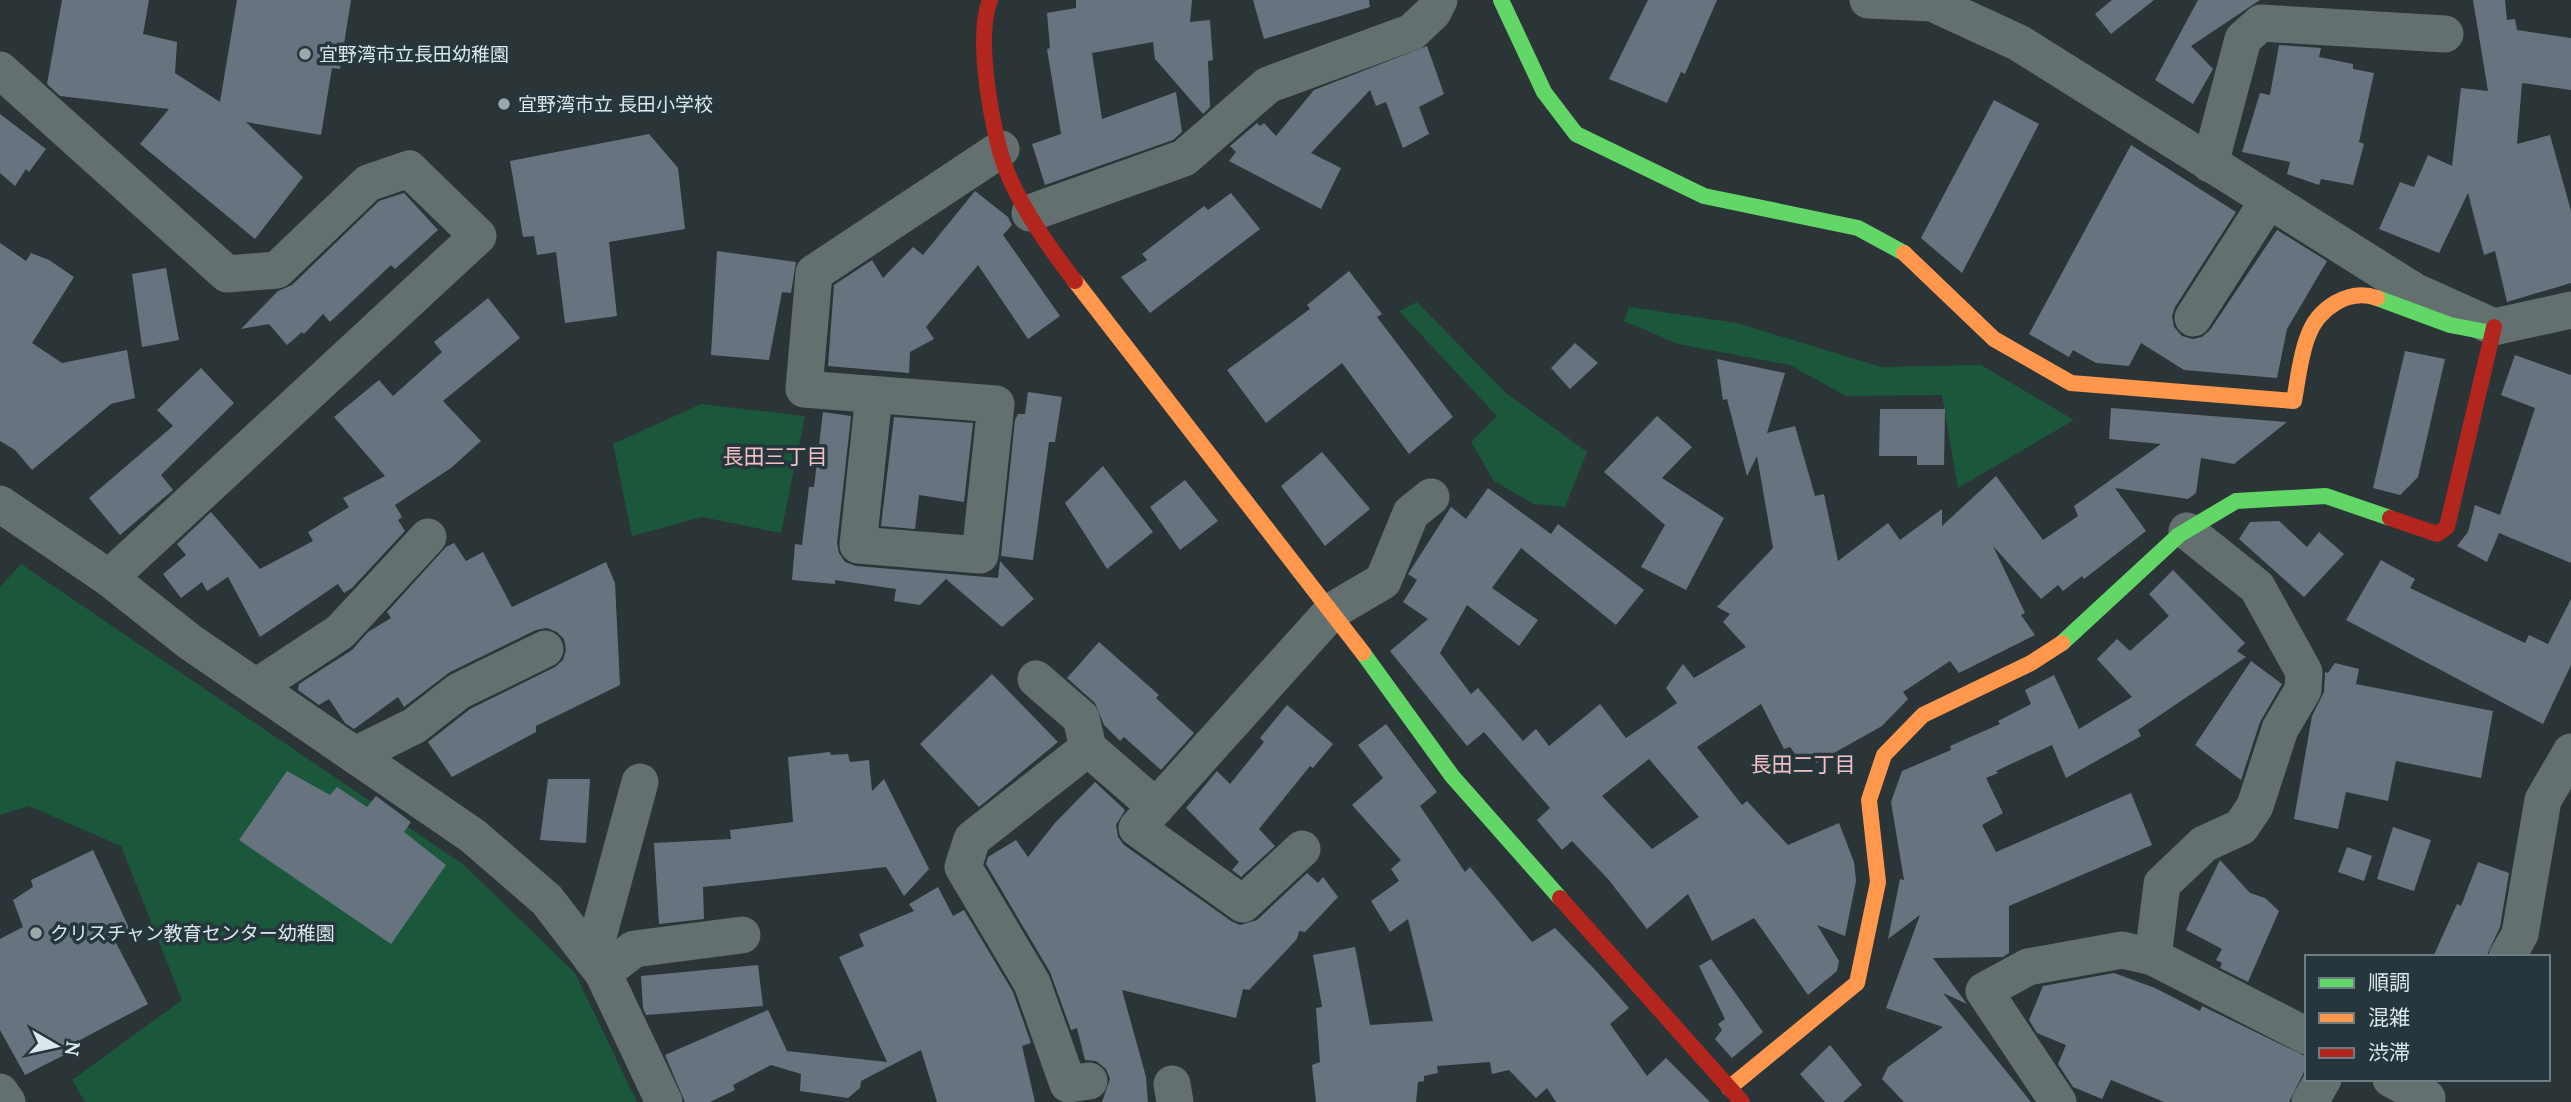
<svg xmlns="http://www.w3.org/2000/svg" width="2571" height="1102" font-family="Lora,'Noto Sans JP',serif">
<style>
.green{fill:#1b573b}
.building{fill:#677480;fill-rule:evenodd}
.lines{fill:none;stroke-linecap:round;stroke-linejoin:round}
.street{stroke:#647070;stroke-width:37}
.fast{stroke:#63d668;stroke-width:16}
.slow{stroke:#ff974d;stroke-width:16}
.jam{stroke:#b3261e;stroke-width:16}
.poi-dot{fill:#9ea8ac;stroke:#25373d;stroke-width:2.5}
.labels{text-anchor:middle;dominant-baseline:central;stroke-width:7;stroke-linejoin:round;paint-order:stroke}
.poi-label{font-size:19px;fill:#dce7eb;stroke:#25373d;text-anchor:start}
.neighbourhood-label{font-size:21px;fill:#f5c0c4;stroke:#25373d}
</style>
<rect width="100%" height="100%" fill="#2b3437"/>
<g class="green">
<path d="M1417 302 1506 393 1587 452 1565 507 1534 504 1494 481 1471 442 1497 416 1399 311Z"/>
<path d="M1629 307 1737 323 1881 367 1981 365 2074 420 1958 488 1942 395 1846 396 1790 365 1678 344 1624 321Z"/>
<path d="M701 404 805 416 781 533 702 517 632 536 613 444Z"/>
<path d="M21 564 464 865 575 973 637 1102H85L72 1080 182 1000 121 846 29 806 0 815V587Z"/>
</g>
<g class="building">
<path d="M62 0H149L143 34 177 42 175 73 220 102 237 0H351L340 69 332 68 321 135 246 122 303 177 255 239 140 144 169 109 60 96 47 84Z"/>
<path d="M1076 0H1192L1190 22 1210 20 1213 60 1208 61 1210 107 1203 114 1155 59 1153 42 1092 53 1102 119 1176 92 1182 132 1173 140 1045 185 1032 144 1061 134 1047 49 1050 48 1047 13 1076 8Z"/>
<path d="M1253 0H1369L1370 7 1264 39Z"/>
<path d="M1648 0H1717L1685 74 1681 72 1667 103 1609 79Z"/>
<path d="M2112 0H2154L2111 34 2095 14Z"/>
<path d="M2198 0H2260L2191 46 2213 69 2193 104 2155 80Z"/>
<path d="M2473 0H2505L2507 20 2515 19 2517 30 2571 38V90L2522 83 2517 144 2550 135 2571 211V283L2507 302 2495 251 2484 255 2468 193 2439 253 2379 229 2400 182 2414 187 2428 155 2452 166 2461 88 2488 91Z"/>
<path d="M2279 45 2321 48 2319 57 2353 64V69L2374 73 2359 142 2364 144 2353 185 2321 179 2319 185 2287 174 2290 162 2242 152 2260 93 2270 95Z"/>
<path d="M1427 46 1444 94 1419 107 1429 134 1403 148 1386 102 1376 106 1370 90 1311 153 1341 168 1321 209 1229 161 1236 152 1230 146 1257 123 1260 126 1264 123 1276 136 1314 90Z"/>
<path d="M1994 100 2039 124 1962 273 1921 238Z"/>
<path d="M0 114 46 149 29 172 26 169 15 186 0 173Z"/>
<path d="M649 134 678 168 685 229 609 242 617 316 565 323 556 252 537 255 534 236 523 237 510 161Z"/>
<path d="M2131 145 2236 212 2175 307 2172 316 2174 327 2182 336 2193 339 2202 337 2210 330 2277 230 2327 261 2287 329 2277 378 2184 370 2141 343 2129 366 2096 363 2073 350 2069 357 2029 334Z"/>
<path d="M975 191 1008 217 1012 225 1003 235 1060 316 1028 339 978 265 926 327 934 339 910 352 909 373 828 366 834 285 872 260 883 278 913 247 923 255Z"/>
<path d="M404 193 438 230 395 269 391 265 330 322 323 314 304 334 302 332 287 345 269 324 241 329 278 291 292 285 379 201Z"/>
<path d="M1231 193 1260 229 1150 313 1121 277 1147 260 1142 254 1204 206 1208 210Z"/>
<path d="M0 243 26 261 31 253 49 260 74 277 32 343 62 363 127 350 135 398 111 404 32 470 15 450 0 441Z"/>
<path d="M717 251 796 262 791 293 782 292 769 360 711 355Z"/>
<path d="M166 268 179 340 142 347 132 274Z"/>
<path d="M1349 271 1382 314 1377 317 1453 417 1409 454 1342 363 1266 423 1227 370 1310 309 1307 305Z"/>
<path d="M488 298 520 338 443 401 481 441 451 468 395 505 402 517 398 520 405 531 352 588 344 593 338 584 260 637 228 577 207 591 202 582 181 598 163 574 186 555 177 544 211 512 260 569 313 541 308 532 349 507 343 498 385 476 334 417 379 380 393 396 442 352 434 342Z"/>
<path d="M1575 343 1598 363 1570 389 1551 368Z"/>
<path d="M2405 351 2445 359 2418 477 2400 495 2373 488Z"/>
<path d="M2515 355 2571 375V563L2499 533 2487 562 2457 546 2468 532 2475 505 2500 515 2535 408 2501 395Z"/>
<path d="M1717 359 1785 373 1767 433 1795 426 1815 496 1824 494 1838 561 1888 523 1900 540 1942 509V526L1996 476 2043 540 2078 516 2074 506 2161 444 2109 439 2111 408 2287 422 2234 464 2201 458 2196 493 2188 499 2115 488 2146 531 2084 579 2082 576 2063 591 2058 585 2041 599 1993 546 2025 613 2021 615 2035 635 1959 673 1950 661 1903 692 1908 699 1882 726 1816 763 1813 755 1800 761 1790 747 1784 749 1761 704 1697 747 1742 805 1747 801 1788 845 1839 823 1854 862 1856 881 1845 936 1817 925 1839 961 1837 971 1808 995 1754 918 1712 941 1688 894 1647 929 1608 879 1572 841 1562 850 1537 820 1550 808 1484 732 1467 746 1390 651 1428 619 1403 602 1417 580 1408 574 1410 571 1451 507 1466 519 1488 488 1551 534 1558 524 1644 590 1616 625 1521 548 1492 588 1538 620 1519 646 1467 605 1440 653 1471 694 1478 688 1523 741 1536 729 1549 746 1600 704 1626 738 1677 703 1666 688 1683 664 1694 678 1746 647 1723 622 1730 614 1717 607 1773 548 1757 456 1747 476 1727 399 1723 400ZM1649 759 1699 817 1652 849 1602 796Z"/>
<path d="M201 368 234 403 161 475 173 490 120 535 89 498 173 426 157 410Z"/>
<path d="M1028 392 1062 397 1055 442H1049L1033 560 1001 556 1015 420 1018 414H1025Z"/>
<path d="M1880 409H1945L1944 465H1917V456H1879Z"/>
<path d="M823 412 851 416 837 543 839 553 845 562 856 566 998 578 1000 561 1034 599 1002 627 946 579 920 605 894 601 896 589 835 580V584L792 580 795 544 802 545 809 487H814Z"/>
<path d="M1657 416 1692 447 1662 478 1724 518 1686 590 1641 567 1665 525 1604 472Z"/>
<path d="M894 417 973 423 964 502 919 495 915 529 881 526Z"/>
<path d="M1322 452 1370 509 1325 546 1281 486Z"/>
<path d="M1103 466 1153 532 1107 569 1065 503Z"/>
<path d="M1185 480 1218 521 1180 550 1150 507Z"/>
<path d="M2279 521 2307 547 2319 532 2344 554 2304 597 2239 539 2250 522Z"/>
<path d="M454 543 466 561 483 552 512 607 606 562 615 583 620 685 536 726V732L452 777 428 742 470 709 555 667 563 660 566 650 564 639 557 632 547 628 536 630 450 672 404 707 398 697 354 729 345 723 329 699 319 705 298 690 299 684 352 650 368 632 391 618 387 612 446 547Z"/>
<path d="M2381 560 2415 579 2410 588 2525 643 2529 635 2548 644 2571 599V665L2543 724 2346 620Z"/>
<path d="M2173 570 2245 643 2237 651 2246 657 2138 730 2141 736 2066 778 2052 745 1996 771 1998 773 1986 778 2003 813 1982 825 1996 852 2131 793 2152 845 2009 906V953L2003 957 1933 958 1967 1004 1943 993 2031 1102H1904L1882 1079 1888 1067 1943 1027 1886 1008 1920 915 1888 939 1900 879 1904 880 1891 802 1902 771 1951 750 1950 746 2000 724 1998 721 2031 704 2025 690 2054 675 2079 729 2132 697 2097 659 2117 639 2130 651 2169 616 2149 594Z"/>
<path d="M1099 642 1159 695 1156 698 1194 733 1161 770 1124 737 1120 741 1104 725 1095 703 1067 678Z"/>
<path d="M2251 661 2282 684 2260 722 2241 780 2195 745Z"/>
<path d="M2335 663 2359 669 2356 684 2493 711 2481 778 2396 761 2388 801 2346 792 2338 829 2294 819 2312 716 2324 692 2325 672 2328 673Z"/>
<path d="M992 674 1058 742 979 807 920 744Z"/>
<path d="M1287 705 1333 744 1313 768 1310 766 1259 829 1275 846 1241 877 1232 870 1239 862 1186 808 1217 771 1230 784 1264 742 1260 738Z"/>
<path d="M1386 724 1437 792 1420 806 1465 872 1470 867 1532 942 1555 928 1599 974 1629 1008 1610 1024 1647 1076 1666 1058 1710 1102H1556L1547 1088 1536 1098 1509 1070 1492 1074 1490 1062 1437 1066 1438 1073 1424 1076V1081L1418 1082 1416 1102H1316L1312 1065 1320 1062 1316 1008 1322 1007 1313 955 1355 947 1370 1025 1433 1021 1408 919 1390 932 1371 901 1399 881 1391 869 1401 860 1352 805 1383 778 1358 745Z"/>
<path d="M830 752 831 755 848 754 850 762 869 760 872 791 884 779 929 869 904 896 886 867 703 887 704 919 659 924 654 843 731 839 730 830 793 822 788 757Z"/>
<path d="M287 771 330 795 337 787 367 807 376 796 411 822 404 832 446 865 391 944 239 840Z"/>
<path d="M548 779H590L586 843 540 840Z"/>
<path d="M1095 782 1125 810 1116 825 1118 837 1124 845 1231 921 1240 925 1257 920 1307 873 1318 883 1323 877 1338 897 1305 932 1299 931 1297 939 1249 990 1243 989 1236 1018 1122 990 1146 1077 1148 1102H1102L1110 1079 1106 1069 1096 1061 1085 1060 1077 1028 1071 1030 1050 972 986 864 988 857 1016 840 1028 857 1055 823Z"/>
<path d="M2393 827 2431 840 2414 891 2377 879Z"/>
<path d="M2347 847 2372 856 2364 881 2338 872Z"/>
<path d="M93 850 130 930 114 939 148 1004 63 1049 64 1055 25 1075 0 1030V939L23 927 13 900 33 887 31 880Z"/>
<path d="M2220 860 2250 893 2265 898 2279 911 2248 982 2220 968 2222 963 2216 960 2222 949 2186 930Z"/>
<path d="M2478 862 2509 873 2500 927 2486 957H2433L2457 904 2461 906Z"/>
<path d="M938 887 953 916 964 910 1013 992 1031 1043 1022 1046 1035 1102H937L921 1050 861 1081 860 1088 848 1098 800 1091 801 1074 771 1065 733 1085 735 1090 710 1102H685L665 1055 768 1010 787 1051 887 1062 839 957 864 946 859 934 914 911 909 904Z"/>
<path d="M1711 959 1763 1032 1732 1058 1715 1039 1722 1030 1718 1024 1725 1019 1699 966Z"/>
<path d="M758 965 763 1006 646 1015 643 1008 641 976Z"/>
<path d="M2114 973 2155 988 2200 1011 2202 1006 2307 1057V1066L2289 1102H2164L2111 1080 2102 1099 2073 1087 2058 1064 2066 1045 2037 1033 2029 1020 2043 986Z"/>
<path d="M1830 1045 1862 1085 1843 1102H1825L1800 1074Z"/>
</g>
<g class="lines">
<g class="street">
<path d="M1868 0 1932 3 2019 43 2414 291 2494 327 2571 310"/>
<path d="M0 70 227 274 277 270 368 183 409 169 478 236 109 578"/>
<path d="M2210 164 2243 39 2261 23 2445 34"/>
<path d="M1030 213 1184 158 1268 85 1412 32 1433 12 1439 0"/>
<path d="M2193 318 2268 201"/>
<path d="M874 395 858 545 980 555 996 404 804 389 814 273 1001 149"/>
<path d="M0 504 109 578 190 642 473 836 547 900 603 973 664 1102"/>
<path d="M2187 531 2257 587 2304 672 2303 690 2280 729 2255 806 2241 827 2204 844 2162 884 2153 957 2307 1036"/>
<path d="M1036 679 1081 718 1088 748 1156 807"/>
<path d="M256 687 340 632 428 537"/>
<path d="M1088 748 972 839 963 867 1032 983 1068 1084 1089 1081"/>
<path d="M355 755 414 726 459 691 545 649"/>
<path d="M1302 849 1243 904 1137 828 1332 611 1383 581 1411 513 1431 497"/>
<path d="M2507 957 2520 934 2543 800 2571 752"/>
<path d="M592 959 640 782"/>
<path d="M603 973 634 949 742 935"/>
<path d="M2391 1079 2427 1098"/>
<path d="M1172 1084 1175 1102"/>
<path d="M0 1092 7 1102"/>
<path d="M2058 1102 1984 991 2028 967 2122 950 2153 957"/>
<path d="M2310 1102 2323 1079"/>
</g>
<g class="fast">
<path d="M1501 0 1544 92 1576 134 1704 196 1858 228 1904 253"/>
<path d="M2377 298 2450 325 2492 333"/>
<path d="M2062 643 2179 535 2236 501 2326 496 2390 518"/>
<path d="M1363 653 1452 776 1560 898"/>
</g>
<g class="slow">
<path d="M1904 253 1994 339 2071 383 2294 401C2298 380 2300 356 2308 336 2318 308 2349 288 2377 298"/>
<path d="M1075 281 1363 653"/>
<path d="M1729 1088 1857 983 1878 882 1869 800 1884 755 1923 715 2031 663 2062 643"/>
</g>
<g class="jam">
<path d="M990 0C975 37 992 135 1007 172 1023 211 1050 249 1075 281"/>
<path d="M2390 518 2437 534 2447 527 2494 327"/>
<path d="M1560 898 1742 1102"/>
</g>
</g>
<g class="poi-dot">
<circle cx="305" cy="54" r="7"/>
<circle cx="504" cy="104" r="7"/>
<circle cx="36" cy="933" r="7"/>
</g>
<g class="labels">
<g class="poi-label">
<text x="319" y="54">宜野湾市立長田幼稚園</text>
<text x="518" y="104">宜野湾市立 長田小学校</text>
<text x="50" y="933">クリスチャン教育センター幼稚園</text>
</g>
<g class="neighbourhood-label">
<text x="775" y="456">長田三丁目</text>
<text x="1803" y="764">長田二丁目</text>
</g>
</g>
<rect x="2305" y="955" width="245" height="126" fill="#25373d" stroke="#6e7d83" stroke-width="2"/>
<rect x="2319" y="978" width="35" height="10" fill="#63d668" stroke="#6e7d83" stroke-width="2"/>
<text x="2368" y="990" font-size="21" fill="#dce7eb">順調</text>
<rect x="2319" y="1013" width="35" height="10" fill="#ff974d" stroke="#6e7d83" stroke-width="2"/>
<text x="2368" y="1025" font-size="21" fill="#dce7eb">混雑</text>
<rect x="2319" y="1048" width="35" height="10" fill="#b3261e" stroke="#6e7d83" stroke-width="2"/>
<text x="2368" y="1060" font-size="21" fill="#dce7eb">渋滞</text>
<g transform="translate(56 1046) rotate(99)" stroke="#25373d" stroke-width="5" paint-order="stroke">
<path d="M0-5L12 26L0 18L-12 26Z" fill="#dce7eb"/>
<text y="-10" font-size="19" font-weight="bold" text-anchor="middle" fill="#dce7eb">N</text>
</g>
</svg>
